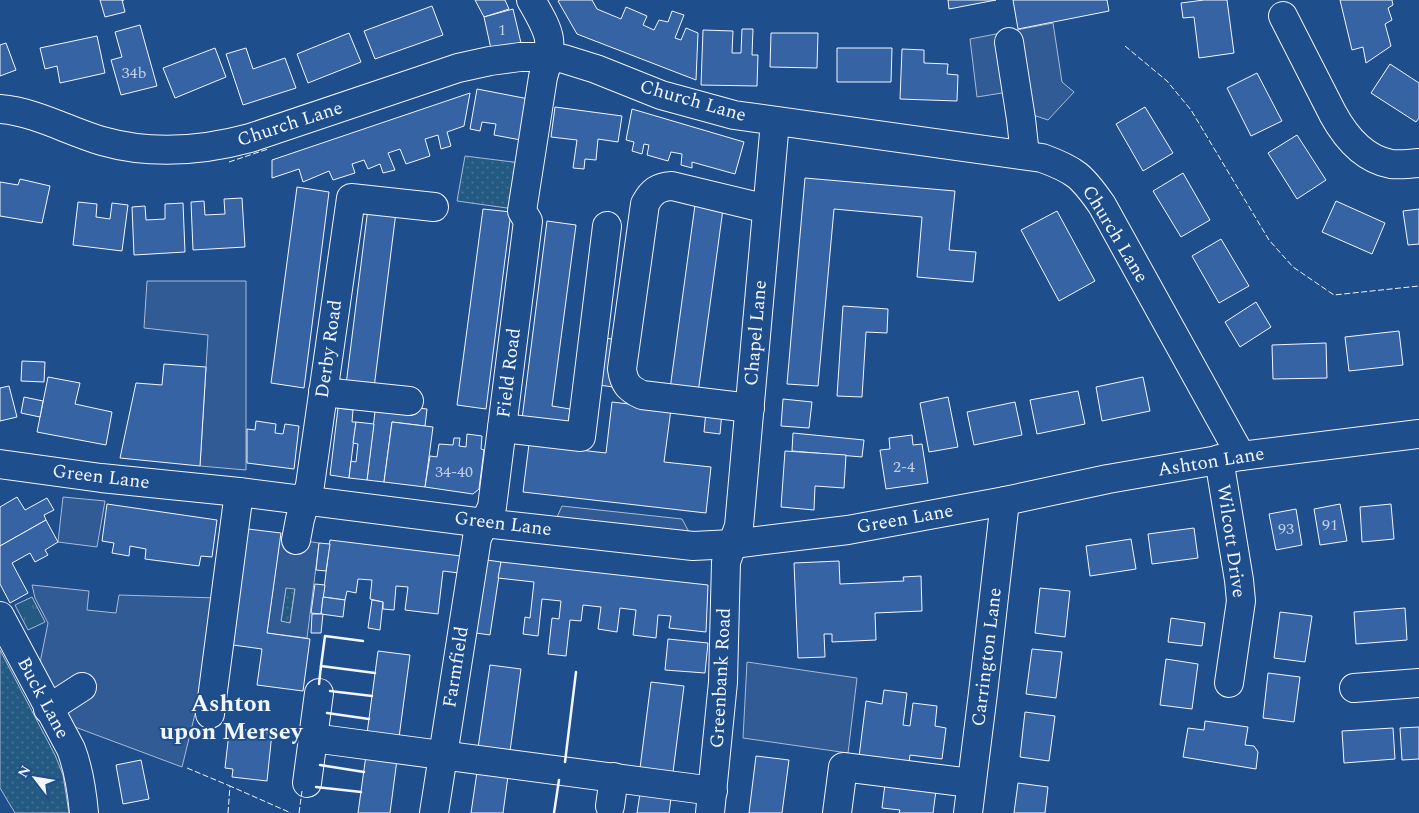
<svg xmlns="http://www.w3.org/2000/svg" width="1419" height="813" font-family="Spectral,serif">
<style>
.grass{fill:url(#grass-dots);stroke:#a8bbd7}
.park{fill:url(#park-tufts);stroke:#a8bbd7}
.parking{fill:#305b95;stroke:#a8bbd7;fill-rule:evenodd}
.building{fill:#3563a3;stroke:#f2f6ff}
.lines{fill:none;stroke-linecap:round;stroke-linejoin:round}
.minor-casing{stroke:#f2f6ff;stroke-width:30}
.major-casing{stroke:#f2f6ff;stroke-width:30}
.minor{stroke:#1f4e8c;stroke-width:28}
.major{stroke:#1f4e8c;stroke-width:28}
.fence{stroke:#f2f6ff;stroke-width:1;stroke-dasharray:6 2.5;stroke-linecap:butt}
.wall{stroke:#f2f6ff;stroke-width:2.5}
.labels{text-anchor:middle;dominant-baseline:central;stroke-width:4;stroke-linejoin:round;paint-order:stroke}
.number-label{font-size:16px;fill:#c3d1e8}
.street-label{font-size:19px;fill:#f2f6ff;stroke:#1f4e8c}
.district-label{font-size:24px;font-weight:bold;fill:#f2f6ff;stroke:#1f4e8c}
</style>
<defs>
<pattern id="grass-dots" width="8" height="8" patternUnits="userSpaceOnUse" patternTransform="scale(1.25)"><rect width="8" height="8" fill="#245a82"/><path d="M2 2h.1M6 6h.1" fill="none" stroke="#447295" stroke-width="1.8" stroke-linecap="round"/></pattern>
<pattern id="park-tufts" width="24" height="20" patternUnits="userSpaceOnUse" patternTransform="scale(1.25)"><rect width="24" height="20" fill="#245a82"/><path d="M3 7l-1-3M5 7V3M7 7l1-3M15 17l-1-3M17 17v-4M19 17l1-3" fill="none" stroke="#447295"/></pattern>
</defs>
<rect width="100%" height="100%" fill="#1f4e8c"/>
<g class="grass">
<path d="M465 156 521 163 514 209 457 201Z"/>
<path d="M286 587 295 588 290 623 281 622Z"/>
<path d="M0 650 55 755 63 775 69 813H15L0 788Z"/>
</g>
<path class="park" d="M32 597 45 622 28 630 15 605Z"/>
<g class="parking">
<path d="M1053 23 1062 82 1074 92 1048 120 1030 114 1008 92 977 97 970 39Z"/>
<path d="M147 281H246V470L200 466 208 335 144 328Z"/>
<path d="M63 497 105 501 97 547 58 542Z"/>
<path d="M562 506 682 519 689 532 557 517Z"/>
<path d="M280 537 319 543 307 638 267 633ZM286 588 295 589 290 623 281 621Z"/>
<path d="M32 585 89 591 87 610 116 613 119 595 217 598 197 706 182 767 75 727 39 668 48 623 35 598Z"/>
<path d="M747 662 857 678 848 753 743 738Z"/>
</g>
<g class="building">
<path d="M100 0H124H122L125 12 105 17Z"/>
<path d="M475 0H505L509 9 484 17Z"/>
<path d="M560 0H592L597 9 621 19 626 7 647 16 643 25 654 30 659 20 668 22 672 11 684 15 675 38 681 40 686 28 698 33 696 80 577 34 558 1Z"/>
<path d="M948 0H996L949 9Z"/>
<path d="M1013 0H1107L1109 11 1018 29Z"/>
<path d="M1204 0H1227L1234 53 1199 58 1194 17 1183 18 1181 3Z"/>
<path d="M1340 0H1392L1393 5 1388 8 1392 20 1385 24 1391 46 1366 63 1363 47 1352 50Z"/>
<path d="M432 6 443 35 375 59 364 31Z"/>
<path d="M513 9 521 43 491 49 484 17Z"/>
<path d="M140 25 157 86 121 95 111 60 122 57 115 32Z"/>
<path d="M742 29H753L752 55H758L757 86 701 85 703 30 733 31 732 53H741Z"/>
<path d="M349 33 361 62 308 83 297 54Z"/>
<path d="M771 33H818L817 68 770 67Z"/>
<path d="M97 36 105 73 60 83 57 66 45 69 40 48Z"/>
<path d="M6 43 16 70 0 76V45Z"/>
<path d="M215 48 226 77 175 98 163 68Z"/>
<path d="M246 48 253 69 285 58 296 88 243 105 226 54Z"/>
<path d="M837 48H892L891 82H837Z"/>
<path d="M902 49 924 50V63L948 64 947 74 958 75 957 101 900 99Z"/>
<path d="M1390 64 1419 83V118L1416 122 1371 93Z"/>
<path d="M1257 73 1282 121 1251 136 1227 88Z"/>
<path d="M477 89 534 100 526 141 494 135 496 124 482 122 480 131 470 129Z"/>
<path d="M470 93 464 126 447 132 451 146 441 149 438 135 425 139 430 156 406 164 400 149 388 153 395 170 383 173 380 164 368 169 364 160 352 164 355 173 333 180 329 171 303 182 299 169 272 178V160Z"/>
<path d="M555 107 622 116 618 142 598 139 596 160 585 159 584 169 573 168 577 140 551 137Z"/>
<path d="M1145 107 1173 153 1143 171 1116 124Z"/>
<path d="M632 109 744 142 735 174 692 162V168L681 165 682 154 671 152 668 161 647 155 649 145 644 144 642 154 632 151 634 142 626 140Z"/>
<path d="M1297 135 1326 180 1297 199 1268 153Z"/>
<path d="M1183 173 1210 220 1181 237 1153 191Z"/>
<path d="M805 178 955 191 949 250 976 252 973 282 917 277 922 217 834 209 818 386 787 384Z"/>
<path d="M20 179 50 186 42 223 0 216V182L18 185Z"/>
<path d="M297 187 329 192 304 388 271 383Z"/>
<path d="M242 198 245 247 193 250 191 202 204 201 205 215 225 214 224 199Z"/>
<path d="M1336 201 1385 223 1372 254 1322 232Z"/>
<path d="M78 202 97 204 96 217 110 219 112 203 128 205 122 251 73 245Z"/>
<path d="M183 203 185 252 134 255 132 207 145 206 146 220 165 219V204Z"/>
<path d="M695 205 723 209 698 393 670 389Z"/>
<path d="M368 208 396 212 374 388 346 385Z"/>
<path d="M483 209 511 212 486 409 457 405Z"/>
<path d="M1419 209V244L1408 245 1403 211Z"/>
<path d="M1057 211 1095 281 1059 301 1021 230Z"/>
<path d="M547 221 576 225 552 406 570 409 568 425 522 419Z"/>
<path d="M1221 239 1249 286 1219 303 1192 256Z"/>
<path d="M1256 302 1271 327 1240 347 1225 322Z"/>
<path d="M843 306 888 309 887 333 866 332 862 397 837 396Z"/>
<path d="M1399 331 1403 365 1349 371 1345 337Z"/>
<path d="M598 337 619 340 613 387 592 384Z"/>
<path d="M1326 343 1327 378 1273 379 1272 345Z"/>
<path d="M22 361 45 362 44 382 21 381Z"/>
<path d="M164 364 206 367 200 466 120 458 136 383 162 385Z"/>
<path d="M48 377 80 383 75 404 112 412 106 445 37 432Z"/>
<path d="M1143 377 1150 411 1102 421 1096 387Z"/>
<path d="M9 386 17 417 0 421V388Z"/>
<path d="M1078 391 1085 424 1037 434 1030 400Z"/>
<path d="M24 397 43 401 40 417 21 413Z"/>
<path d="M948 397 958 447 929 452 920 403Z"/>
<path d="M783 399 812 402 809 428 781 426Z"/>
<path d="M612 402 671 409 664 462 711 467 706 513 523 492 529 444 606 453Z"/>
<path d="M1015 402 1022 435 974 445 967 412Z"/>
<path d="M376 403 427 409 425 426 392 422 384 482 367 480Z"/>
<path d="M338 408 353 410 352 422H356L349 478 330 475Z"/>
<path d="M706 411 722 412 720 434 704 432Z"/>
<path d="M256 421 276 424 275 433 283 434 285 424 299 426 294 469 247 463V429L255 430Z"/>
<path d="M356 422 374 424 367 480 349 478 351 461 356 462 358 444 353 443Z"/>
<path d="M392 422 433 427 425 487 384 482Z"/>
<path d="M793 433 864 440 862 457 792 451Z"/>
<path d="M467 434 482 436 481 449 484 450 479 489 473 494 425 487 430 456 437 457 439 444 453 445 454 438H460L459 446 466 447Z"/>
<path d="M912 435 913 445 922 444 928 483 886 489 880 450 890 449 889 438Z"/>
<path d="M785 451 846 455 844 488 815 486 814 510 781 507Z"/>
<path d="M17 497 25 510 47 498 54 510 44 515 46 520 0 546V507Z"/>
<path d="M107 504 217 520 212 557 201 556 199 566 145 559 146 549 130 546 129 556 112 553 114 543 102 541Z"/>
<path d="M1340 504 1347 541 1320 545 1314 509Z"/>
<path d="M1391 504 1394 539 1362 542 1360 507Z"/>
<path d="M1296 509 1302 545 1276 550 1269 514Z"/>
<path d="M46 520 58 542 45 550 48 555 35 562 30 553 12 563 28 593 10 603 0 584V546Z"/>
<path d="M1194 528 1198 558 1152 564 1148 534Z"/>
<path d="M248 529 281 533 267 633 310 639 303 691 257 685 262 649 233 645Z"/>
<path d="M1131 539 1136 569 1090 576 1086 546Z"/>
<path d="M330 540 461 556 459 573 443 571 438 614 405 610 408 587 396 586 394 610 383 609V602L370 599 372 580 358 579 356 593 347 591 345 600 323 597Z"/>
<path d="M319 543 330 544 326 571 316 570Z"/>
<path d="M480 559 501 562 490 635 469 632Z"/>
<path d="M839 561 840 584 904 581 903 577 921 576 922 611 875 613 876 640 832 642V634H824L825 657 798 658 794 563Z"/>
<path d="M501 562 708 585 706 632 669 628 671 616 658 615 656 638 633 635 636 610 620 608 617 632 598 629 601 607 583 605 581 621 570 620 566 656 548 654 552 618 559 619 561 601 542 599 538 636 523 634 525 617 530 618 534 582 498 578Z"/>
<path d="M315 584 325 585 321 614 311 613Z"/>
<path d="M1040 588 1070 591 1065 637 1035 633Z"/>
<path d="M323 597 345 600 343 617 321 614Z"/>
<path d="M372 600 383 602 380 630 368 628Z"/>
<path d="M1405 608 1407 640 1356 644 1354 612Z"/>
<path d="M1280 612 1312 616 1305 662 1274 658Z"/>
<path d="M312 614H323L321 633H311Z"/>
<path d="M1171 618 1205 623 1202 646 1168 642Z"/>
<path d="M668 639 708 643 705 673 665 670Z"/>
<path d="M1032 649 1062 652 1056 698 1026 694Z"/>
<path d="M378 651 410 655 398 745 366 741Z"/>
<path d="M1166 659 1198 664 1192 709 1160 705Z"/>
<path d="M490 665 521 669 509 759 477 755Z"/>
<path d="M1268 673 1300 677 1294 722 1263 718Z"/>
<path d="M651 682 684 686 672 780 639 776Z"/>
<path d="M884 690 907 693 903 725 910 726 913 703 937 706 935 726 946 728 942 759 910 755 908 771 858 765 866 701 882 704Z"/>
<path d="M1025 712 1055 716 1049 761 1020 757Z"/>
<path d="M1205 721 1248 727 1245 745 1254 746 1258 752 1256 769 1183 757 1188 728 1204 730Z"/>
<path d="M1419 727V759L1402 760 1400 728Z"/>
<path d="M1393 728 1395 759 1344 763 1342 731Z"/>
<path d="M237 729 272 733 267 781 232 777 233 769 225 768 229 733 236 734Z"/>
<path d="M367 748 398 752 390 813H358Z"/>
<path d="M756 756 789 760 782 813H749Z"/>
<path d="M141 760 149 799 123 804 116 765Z"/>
<path d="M478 765 509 769 503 813H471Z"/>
<path d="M937 783 933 813H899L900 810 882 808 885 784Z"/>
<path d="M1018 783 1048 787 1045 813H1014Z"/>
<path d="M641 787 672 791 669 813H637Z"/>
</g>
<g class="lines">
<defs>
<g id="minor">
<path d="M1283 16 1333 114C1345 136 1364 159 1391 164 1400 165 1410 164 1419 163"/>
<path d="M1009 42 1021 119 1025 155"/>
<path d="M0 109C36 112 68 131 102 141 151 155 202 151 250 138L458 68 490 61 520 57H550L564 59 596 69 661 95 734 115 1042 158C1075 170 1082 176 1102 205L1241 456"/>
<path d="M323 392 409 401"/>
<path d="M750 408 642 395C629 389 624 384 622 369L645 204C652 191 658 187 672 186L767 209"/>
<path d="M502 428 581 437 607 226"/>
<path d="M1219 459 1239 580 1241 601 1229 683"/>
<path d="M0 464 101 478 239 492 484 523 693 546 733 544 848 530 1005 501"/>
<path d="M296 540 300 519 310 485 351 198 434 207"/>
<path d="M0 616 71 749C79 770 82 791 84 813"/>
<path d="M1354 688 1419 683"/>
<path d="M48 709 82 687"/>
<path d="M210 714 239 492"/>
<path d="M313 738 713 791"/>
<path d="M307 783 319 693"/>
<path d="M610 806 614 777"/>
<path d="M434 813 477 538 492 507 528 221 522 211 543 77C555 40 550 33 531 0"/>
<path d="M710 813 723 682 726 562 739 526 775 122"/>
<path d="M837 813 843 767 971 783"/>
</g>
<path id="major" d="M968 813 983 693 1005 501 1108 479 1241 456 1419 434"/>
</defs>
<use href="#minor" class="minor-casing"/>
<use href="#major" class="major-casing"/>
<use href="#minor" class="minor"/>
<use href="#major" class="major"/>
<g class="fence">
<path d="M1125 46 1167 81 1191 110 1269 240 1293 267 1334 295 1419 286"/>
<path d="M229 162 268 149"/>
<path d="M187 768 230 786"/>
<path d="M228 813 230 786 291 813"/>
<path d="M299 813 302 791"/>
</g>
<g class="wall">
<path d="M321 666 325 636 363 641"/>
<path d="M319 684 321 666 375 673"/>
<path d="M330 691 372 696"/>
<path d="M327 713 369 719"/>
<path d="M565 762 576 672"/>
<path d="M320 765 364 772"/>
<path d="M316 787 361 792"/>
<path d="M554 813 559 780"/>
</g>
</g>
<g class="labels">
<g class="number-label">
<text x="502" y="30">1</text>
<text x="134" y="73">34b</text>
<text x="904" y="467">2-4</text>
<text x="454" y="472">34-40</text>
<text x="1330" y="525">91</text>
<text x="1286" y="529">93</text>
</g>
<g class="street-label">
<text transform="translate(693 101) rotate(16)">Church Lane</text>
<text transform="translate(290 124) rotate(-18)">Church Lane</text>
<text transform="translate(1115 234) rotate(59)">Church Lane</text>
<text transform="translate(756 333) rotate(-85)">Chapel Lane</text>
<text transform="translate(329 349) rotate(-82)">Derby Road</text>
<text transform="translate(509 373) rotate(-83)">Field Road</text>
<text transform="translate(1211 462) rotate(-9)">Ashton Lane</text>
<text transform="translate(101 477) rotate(7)">Green Lane</text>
<text transform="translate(905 519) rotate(-10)">Green Lane</text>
<text transform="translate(503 524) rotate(7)">Green Lane</text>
<text transform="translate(1231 541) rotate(82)">Wilcott Drive</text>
<text transform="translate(987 657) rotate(-83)">Carrington Lane</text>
<text transform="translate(456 667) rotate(-81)">Farmfield</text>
<text transform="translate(721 678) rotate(-87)">Greenbank Road</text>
<text transform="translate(43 698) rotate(62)">Buck Lane</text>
</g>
<g class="district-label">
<text x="231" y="704">Ashton<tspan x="231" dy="28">upon Mersey</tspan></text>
</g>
</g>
<g transform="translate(35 778) rotate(301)" stroke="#1f4e8c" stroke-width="4" paint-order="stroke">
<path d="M0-4L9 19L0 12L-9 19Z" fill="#f2f6ff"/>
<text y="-8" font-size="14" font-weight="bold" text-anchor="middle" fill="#f2f6ff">N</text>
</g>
</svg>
